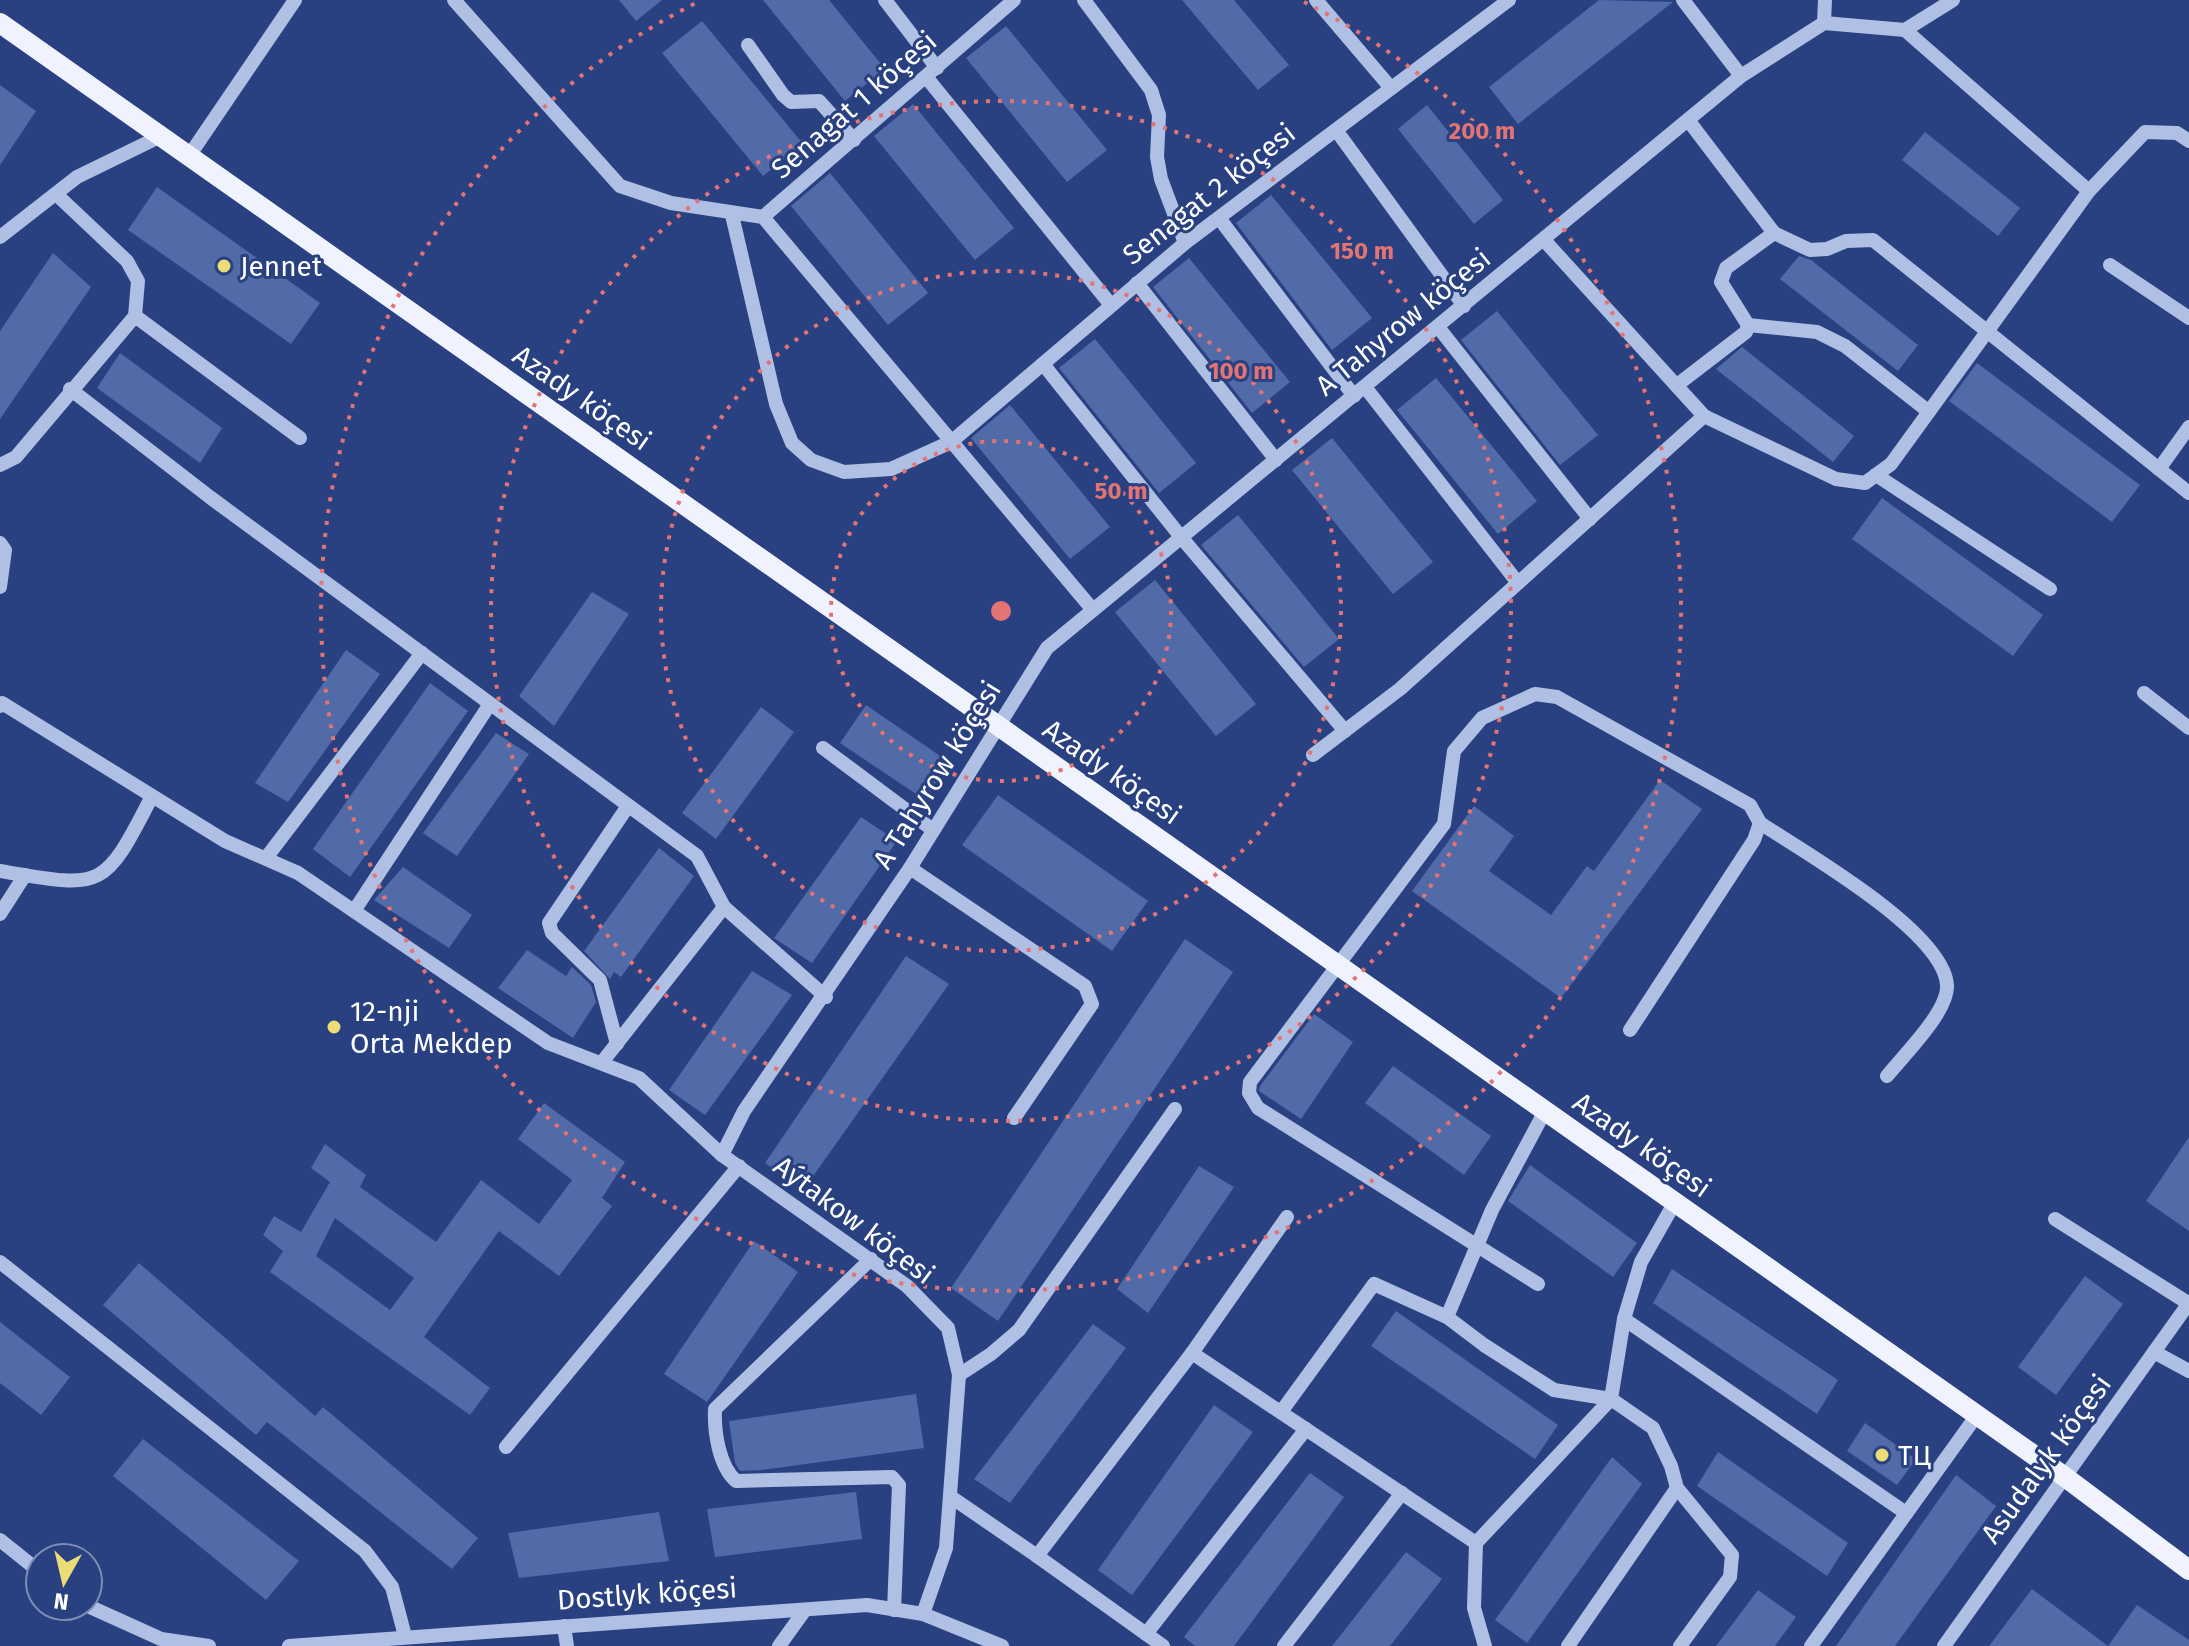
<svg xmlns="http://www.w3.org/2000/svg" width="2189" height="1646" font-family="'Fira Sans',sans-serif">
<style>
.building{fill:#516aa8;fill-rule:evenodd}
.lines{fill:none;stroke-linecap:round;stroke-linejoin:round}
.minor{stroke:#b0c0e5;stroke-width:14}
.major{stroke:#f0f3fd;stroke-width:20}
.ring{fill:none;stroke:#e47373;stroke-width:4;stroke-dasharray:4 8}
.poi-dot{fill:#ecdc77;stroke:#294180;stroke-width:3}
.labels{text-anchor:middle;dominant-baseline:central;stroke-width:6;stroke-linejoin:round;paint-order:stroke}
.street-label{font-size:28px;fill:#fff;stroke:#294180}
.poi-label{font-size:28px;fill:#fff;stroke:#294180;text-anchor:start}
.centre{fill:#e47373;stroke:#294180;stroke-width:4}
.ring-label{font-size:24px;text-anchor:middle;font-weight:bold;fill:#e47373;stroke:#294180;stroke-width:6;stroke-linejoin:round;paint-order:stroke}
</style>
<rect width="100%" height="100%" fill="#294180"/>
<g class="building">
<path d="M619 0H662L636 21Z"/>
<path d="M763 0H829L885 69 845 101Z"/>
<path d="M1182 0H1234L1289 65 1258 90Z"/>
<path d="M1599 0 1673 2 1518 124 1489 87Z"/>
<path d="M702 21 803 144 763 176 662 53Z"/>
<path d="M1006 26 1107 150 1067 182 966 58Z"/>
<path d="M0 85 36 111 0 165Z"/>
<path d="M913 104 1014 228 975 260 874 136Z"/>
<path d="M1427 105 1503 200 1474 224 1398 129Z"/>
<path d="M1925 132 2020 208 1998 236 1902 160Z"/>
<path d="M830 173 928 293 888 325 791 206Z"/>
<path d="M157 187 320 303 291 344 128 230Z"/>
<path d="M1271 195 1372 318 1332 350 1236 223Z"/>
<path d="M53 253 91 287 0 419V331Z"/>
<path d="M1799 256 1811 260 1918 345 1898 371 1780 279Z"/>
<path d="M1189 258 1290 382 1252 413 1153 287Z"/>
<path d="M1497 311 1598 435 1560 465 1461 340Z"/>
<path d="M1095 339 1196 463 1159 493 1059 368Z"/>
<path d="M1742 347 1854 436 1833 462 1716 369Z"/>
<path d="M120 353 222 428 200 463 97 388Z"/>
<path d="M1977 363 2140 485 2112 522 1949 401Z"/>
<path d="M1436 378 1537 501 1498 534 1397 410Z"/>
<path d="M1010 405 1110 527 1070 559 971 438Z"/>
<path d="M1332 438 1433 562 1393 594 1292 470Z"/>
<path d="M1882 498 2043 615 2013 656 1852 539Z"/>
<path d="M1238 515 1339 639 1304 667 1201 545Z"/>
<path d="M1155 580 1256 704 1216 736 1115 612Z"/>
<path d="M592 592 629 614 554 726 519 696Z"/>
<path d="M346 650 380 674 288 802 255 783Z"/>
<path d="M430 683 468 711 350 877 313 849Z"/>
<path d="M866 705 949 762 925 800 840 743Z"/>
<path d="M761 707 794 732 716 839 682 813Z"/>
<path d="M496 733 529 754 457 856 423 833Z"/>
<path d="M1660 780 1702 809 1561 998 1412 891 1474 806 1514 836 1489 871 1551 915 1587 866 1594 871Z"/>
<path d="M998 795 1148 901 1112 951 962 845Z"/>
<path d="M861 817 897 841 812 963 774 938Z"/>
<path d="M659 848 694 876 621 977 614 972 610 979 584 951Z"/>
<path d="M403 867 472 915 449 948 374 900Z"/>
<path d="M1185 939 1233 972 998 1321 951 1288Z"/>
<path d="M527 950 566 976 572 967 591 985 596 1002 573 1038 498 988Z"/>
<path d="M906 956 949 984 804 1189 765 1163Z"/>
<path d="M752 971 792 995 705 1115 669 1090Z"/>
<path d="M1314 1014 1353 1042 1301 1119 1259 1091 1260 1086Z"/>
<path d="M1393 1066 1491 1136 1464 1175 1365 1103Z"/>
<path d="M544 1103 625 1162 602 1198 612 1206 559 1276 499 1231 424 1337 490 1388 470 1415 270 1272 283 1251 263 1235 274 1216 301 1232 330 1182 311 1168 325 1144 366 1175 360 1187 436 1242 481 1180 539 1224 572 1180 518 1139ZM335 1218 414 1278 390 1310 316 1256Z"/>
<path d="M2189 1137V1231L2146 1201Z"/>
<path d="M1530 1165 1637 1243 1613 1277 1508 1201Z"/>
<path d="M1199 1166 1234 1187 1148 1313 1117 1289Z"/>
<path d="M754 1241 798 1272 707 1402 664 1374Z"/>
<path d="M139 1263 315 1416 323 1407 478 1538 452 1569 267 1422 256 1435 103 1305Z"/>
<path d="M1672 1269 1838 1380 1817 1414 1653 1303Z"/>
<path d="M2085 1276 2123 1304 2056 1395 2018 1367Z"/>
<path d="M1396 1311 1558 1425 1535 1459 1371 1346Z"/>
<path d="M0 1322 70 1377 41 1415 0 1383Z"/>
<path d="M1093 1324 1126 1348 1010 1503 974 1479Z"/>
<path d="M916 1394 924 1448 762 1470 740 1471 735 1463 729 1421Z"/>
<path d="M1214 1405 1253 1432 1132 1595 1098 1570Z"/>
<path d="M1865 1423 1916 1459 1897 1485 1847 1451Z"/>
<path d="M143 1439 299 1561 266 1600 113 1476Z"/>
<path d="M1718 1452 1848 1543 1827 1576 1697 1486Z"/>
<path d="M1612 1457 1642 1484 1527 1643 1495 1620Z"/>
<path d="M1310 1473 1344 1497 1234 1646H1195L1184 1637Z"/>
<path d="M1956 1475 1996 1506 1895 1646H1836Z"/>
<path d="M856 1492 862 1539 715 1557 707 1509Z"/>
<path d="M659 1512 669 1561 519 1578 508 1533Z"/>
<path d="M1406 1552 1442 1579 1390 1646H1332Z"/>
<path d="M2032 1589 2108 1646 2137 1605 2189 1640V1646H1989Z"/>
<path d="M1758 1590 1796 1617 1775 1646H1716Z"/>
</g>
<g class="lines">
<g class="minor">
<path d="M454 0 620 186 671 203 763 217 1093 610"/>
<path d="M885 0 937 68"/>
<path d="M1084 0 1151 90 1159 115 1157 157 1161 179 1185 243"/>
<path d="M1316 0 1391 88"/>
<path d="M1683 0 1741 76"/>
<path d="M1824 23 1825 0"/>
<path d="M1905 30 2089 191"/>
<path d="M748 45 783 95 791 102 819 101 854 140"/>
<path d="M927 78 1111 305"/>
<path d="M1688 120 1774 233 1810 250 1827 249 1846 241 1873 240 2189 493"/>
<path d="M1336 130 1464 306"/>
<path d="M189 156 295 0"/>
<path d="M732 215 776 404 792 443 811 460 844 472 891 469 951 442 1185 243 1509 0"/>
<path d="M763 217 1014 0"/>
<path d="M1219 218 1354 396"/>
<path d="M0 237 77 177 161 136"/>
<path d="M2110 265 2189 318"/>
<path d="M1137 283 1276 460"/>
<path d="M135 316 300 438"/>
<path d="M1748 325 1817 332 1845 346 1928 411"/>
<path d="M1438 327 1590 519"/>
<path d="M1043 364 1181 537 1345 731"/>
<path d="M1677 385 1746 332 1748 325 1721 282 1726 268 1774 233"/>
<path d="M1365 387 1518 583"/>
<path d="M70 389 211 498 697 856 724 907 826 997"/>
<path d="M1704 416 1836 479 1865 483 1891 464 2089 191 2145 132 2177 133 2189 141"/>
<path d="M0 465 16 457 135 316 138 281 127 261 56 194"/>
<path d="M2159 469 2189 427"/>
<path d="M1876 475 2050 589"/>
<path d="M0 543 5 550 0 587"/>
<path d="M2144 693 2189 728"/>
<path d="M0 706 2 703 225 841 298 873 548 1043 639 1078 722 1155 907 1286 948 1328 959 1375 946 1548 923 1614"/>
<path d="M823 748 933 830"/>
<path d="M1313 755 1400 689 1704 416 1544 240"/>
<path d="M1760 823C1804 852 1943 931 1947 985 1949 1011 1903 1056 1887 1076"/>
<path d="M266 858 422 653"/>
<path d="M910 868 1085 986 1092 1004 1014 1118"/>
<path d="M0 871C102 888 103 892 151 798"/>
<path d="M354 911 490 704"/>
<path d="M0 914 25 875"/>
<path d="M617 1044 600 980 552 933 549 923 628 806"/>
<path d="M603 1061 724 907"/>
<path d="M1545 1111 1492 1210 1447 1317 1484 1345 1554 1390 1611 1399"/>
<path d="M722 1155 744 1111 910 868 1047 648 1741 76 1824 23 1905 30 1953 0"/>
<path d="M1675 1202 1641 1262 1624 1319 1611 1399 1653 1428 1671 1466 1677 1488 1732 1555 1730 1577 1680 1646"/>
<path d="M2055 1219 2188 1303"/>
<path d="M871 1259 715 1409C714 1432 719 1466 736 1481L892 1477 899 1485 894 1610"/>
<path d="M0 1262 365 1551 392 1587 405 1636"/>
<path d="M1538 1284 1258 1108 1249 1093 1250 1082 1444 824 1454 751 1482 718 1535 694 1557 697 1750 805 1760 823 1754 840 1630 1030"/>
<path d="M1624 1319 1906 1513"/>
<path d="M2154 1352 2189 1371"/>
<path d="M1192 1353 1287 1217"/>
<path d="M959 1375 991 1354 1019 1330 1175 1109"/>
<path d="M1281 1412 1374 1284 1447 1317"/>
<path d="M506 1447 739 1166"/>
<path d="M951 1497 1037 1556 1192 1353 1476 1543 1474 1608 1485 1646"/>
<path d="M0 1540 40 1572"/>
<path d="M1476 1543 1611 1399"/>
<path d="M1037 1556 1163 1646"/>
<path d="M88 1606 161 1639 209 1646"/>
<path d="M564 1626 567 1646"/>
<path d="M1146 1634 1306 1429"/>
<path d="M289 1646 867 1605 923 1614 1002 1646"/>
<path d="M779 1646 805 1610"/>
<path d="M1284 1646 1402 1493"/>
<path d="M1568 1646 1677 1488"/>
<path d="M1811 1646 1977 1415"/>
<path d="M1944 1646 2189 1303"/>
</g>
<path class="major" d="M0 23 2065 1477 2189 1570"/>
</g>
<g class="ring">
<circle cx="1001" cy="611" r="170"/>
<circle cx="1001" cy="611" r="340"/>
<circle cx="1001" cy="611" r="510"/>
<path d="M1304 2A680 680 0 1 1 698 2"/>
</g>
<g class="poi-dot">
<circle cx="224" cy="266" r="8"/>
<circle cx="334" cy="1027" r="8"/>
<circle cx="1882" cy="1455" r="8"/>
</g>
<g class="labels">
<g class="street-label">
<text transform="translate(854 105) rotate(-41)">Senagat 1 köçesi</text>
<text transform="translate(1209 194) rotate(-38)">Senagat 2 köçesi</text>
<text transform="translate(1403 322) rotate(-39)">A Tahyrow köçesi</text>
<text transform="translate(582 398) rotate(35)">Azady köçesi</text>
<text transform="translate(1112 772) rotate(35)">Azady köçesi</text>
<text transform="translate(937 775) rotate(-58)">A Tahyrow köçesi</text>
<text transform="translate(1642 1145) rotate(35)">Azady köçesi</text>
<text transform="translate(854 1220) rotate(37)">Aýtakow köçesi</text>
<text transform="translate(2046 1459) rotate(-54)">Asudalyk köçesi</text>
<text transform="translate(647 1594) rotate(-4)">Dostlyk köçesi</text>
</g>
<g class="poi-label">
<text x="240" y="266">Jennet</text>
<text x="350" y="1011">12-nji<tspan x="350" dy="32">Orta Mekdep</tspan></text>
<text x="1898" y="1455">ТЦ</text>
</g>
</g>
<circle cx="1001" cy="611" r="12" class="centre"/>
<g class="ring-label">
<text x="1482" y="139">200 m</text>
<text x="1362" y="259">150 m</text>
<text x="1241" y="379">100 m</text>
<text x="1121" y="499">50 m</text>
</g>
<g transform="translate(64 1582) rotate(188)"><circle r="38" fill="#294180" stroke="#7f8db3" stroke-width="2"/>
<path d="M0-6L14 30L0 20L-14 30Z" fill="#ecdc77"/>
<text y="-12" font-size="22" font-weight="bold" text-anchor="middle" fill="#ffffff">N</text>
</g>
</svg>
